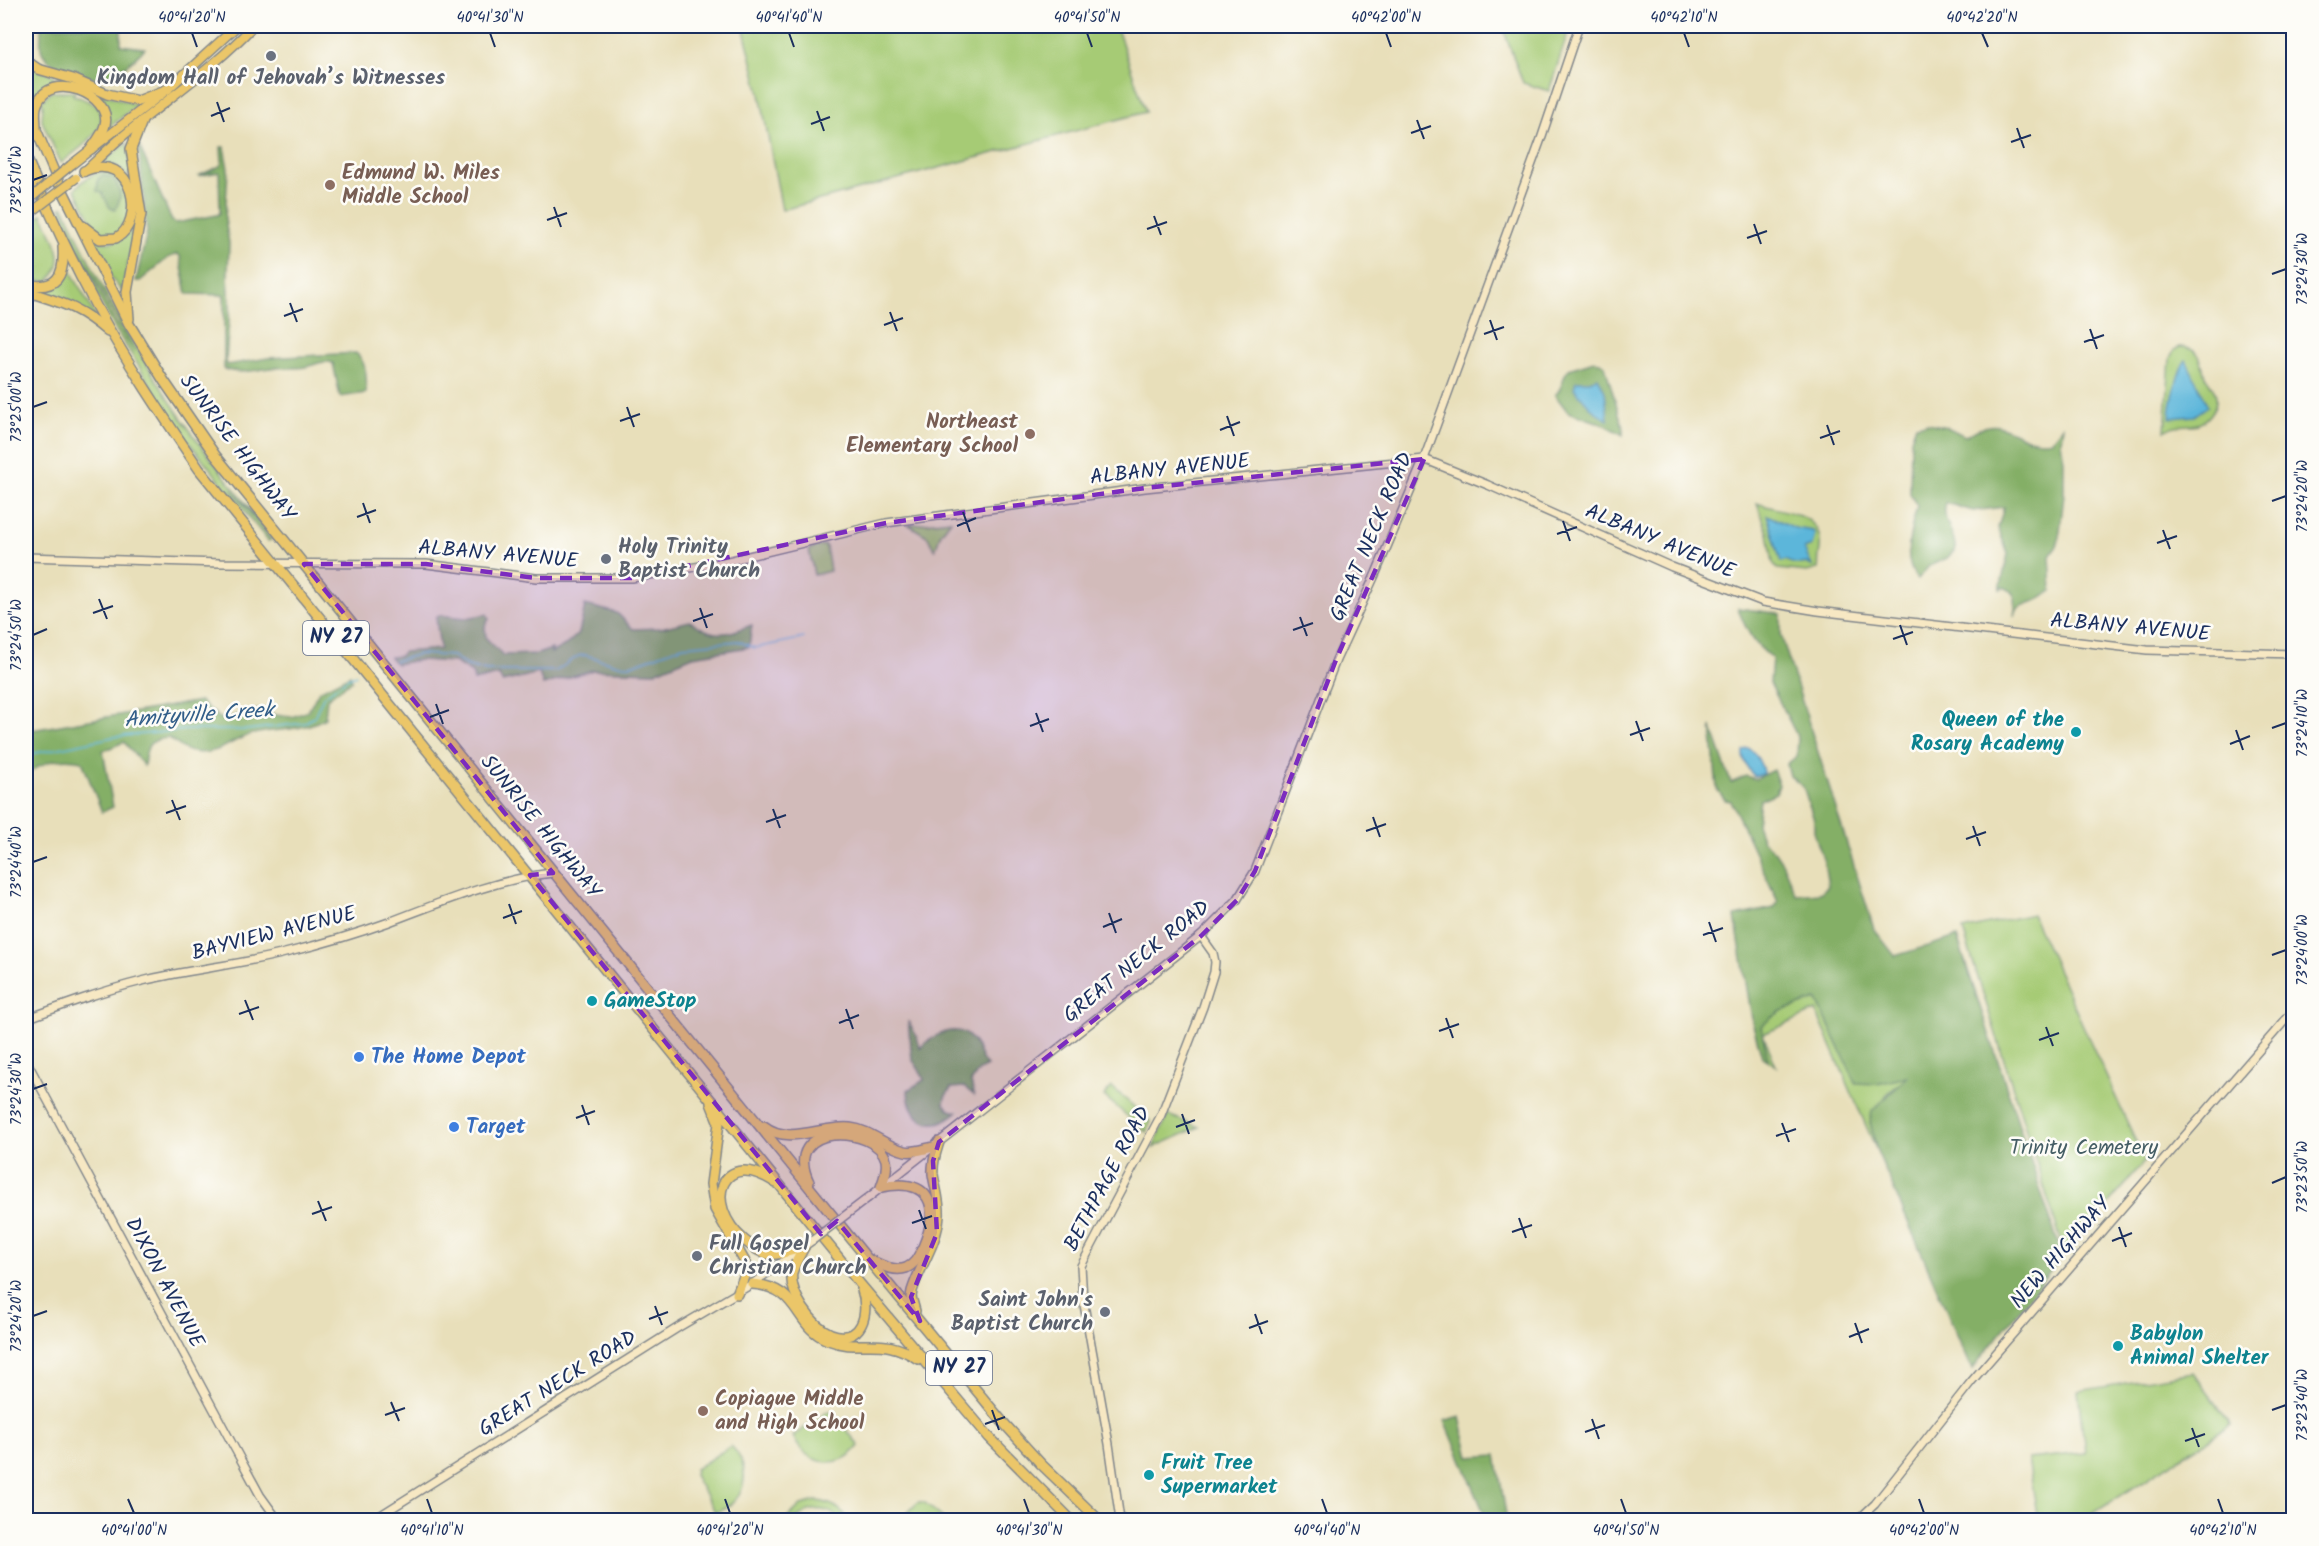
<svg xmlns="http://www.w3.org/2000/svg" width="2319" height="1546" font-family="Kalam,sans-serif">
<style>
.green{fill:#a6cb75;stroke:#607d6a;stroke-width:1.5}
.forest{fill:#84af66;stroke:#506f62;stroke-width:1.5}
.water{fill:#5cb6da;stroke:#3c729c;stroke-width:1.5}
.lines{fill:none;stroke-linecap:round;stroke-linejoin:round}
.stream{stroke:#5cb6da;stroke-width:1.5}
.secondary-casing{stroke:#82878c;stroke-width:10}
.primary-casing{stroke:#82878c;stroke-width:11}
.highway-casing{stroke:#82878c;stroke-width:12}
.secondary{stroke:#f7e8c3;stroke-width:7}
.primary{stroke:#ebc669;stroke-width:8}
.highway{stroke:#ebc669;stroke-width:9}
.secondary-bridge-casing{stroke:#82878c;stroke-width:10;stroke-linecap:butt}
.primary-bridge-casing{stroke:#82878c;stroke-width:11;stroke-linecap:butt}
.secondary-bridge{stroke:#f7e8c3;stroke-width:7}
.primary-bridge{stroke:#ebc669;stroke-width:8}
.marked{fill:#7b2cbf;fill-opacity:0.2;stroke:#7b2cbf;stroke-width:4.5;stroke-dasharray:12 8;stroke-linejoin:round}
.ticks{fill:none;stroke:#1b2f5e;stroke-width:2}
.worship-dot{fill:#6b7280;stroke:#fdfcf7;stroke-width:2}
.education-dot{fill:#8d6e63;stroke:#fdfcf7;stroke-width:2}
.culture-dot{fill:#0f9aa8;stroke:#fdfcf7;stroke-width:2}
.shop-dot{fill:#3f7fe0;stroke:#fdfcf7;stroke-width:2}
.labels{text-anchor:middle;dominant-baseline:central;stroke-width:5;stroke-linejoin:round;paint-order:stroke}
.shield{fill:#fdfcf7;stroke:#5f6c8c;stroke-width:1.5}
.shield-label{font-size:20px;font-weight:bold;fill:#1b2f5e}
.worship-label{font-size:21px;font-weight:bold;fill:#5b616d;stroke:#fdfcf7;text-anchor:start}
.education-label{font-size:21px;font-weight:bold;fill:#785e54;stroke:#fdfcf7;text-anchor:start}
.street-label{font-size:21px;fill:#1b2f5e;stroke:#fdfcf7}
.culture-label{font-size:21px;font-weight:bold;fill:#0d838f;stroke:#fdfcf7;text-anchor:start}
.shop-label{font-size:21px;font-weight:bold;fill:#366cbe;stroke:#fdfcf7;text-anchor:start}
.park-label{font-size:21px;fill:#455e65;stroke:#fdfcf7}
.water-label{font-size:22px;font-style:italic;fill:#325e89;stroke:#fdfcf7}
.neatline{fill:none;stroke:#1b2f5e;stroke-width:2}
.ticks-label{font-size:15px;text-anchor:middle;fill:#1b2f5e}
</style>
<rect width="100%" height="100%" fill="#fdfcf7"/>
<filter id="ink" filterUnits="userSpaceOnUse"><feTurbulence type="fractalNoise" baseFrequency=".0167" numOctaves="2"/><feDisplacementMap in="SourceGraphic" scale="12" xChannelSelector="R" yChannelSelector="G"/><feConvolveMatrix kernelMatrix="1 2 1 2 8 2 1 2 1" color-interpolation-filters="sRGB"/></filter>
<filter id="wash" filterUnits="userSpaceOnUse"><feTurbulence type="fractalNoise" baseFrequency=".008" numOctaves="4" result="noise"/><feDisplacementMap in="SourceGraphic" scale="24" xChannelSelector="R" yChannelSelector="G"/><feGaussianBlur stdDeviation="1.35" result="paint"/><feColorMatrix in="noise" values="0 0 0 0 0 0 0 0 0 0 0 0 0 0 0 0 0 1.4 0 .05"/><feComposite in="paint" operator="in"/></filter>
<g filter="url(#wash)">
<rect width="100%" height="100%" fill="#e8dfba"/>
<g class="green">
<path d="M743 26H1116L1146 112 782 210 760 94Z"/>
<path d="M1502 26H1570L1549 91 1523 83Z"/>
<path d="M26 65 55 76 53 79 58 83 44 89 35 99 32 100 34 102 32 106 26 94Z"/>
<path d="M51 92H75L73 95C132 114 86 143 61 163L42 121 43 104 41 102Z"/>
<path d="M91 92 101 97 103 94 135 104 136 106 108 128Z"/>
<path d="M127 143 132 175 128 174 129 178 118 167 103 162Z"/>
<path d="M109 171 118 177 123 187 127 189 129 213 120 233 104 237 94 230 90 223 92 221 75 189C85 178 94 172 109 171Z"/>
<path d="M61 207H64C97 281 136 352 182 419 211 461 243 500 274 539L231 489 271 540 268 541 181 432 158 397 115 328 74 251 55 209 57 208 114 320 134 351 78 247Z"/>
<path d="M42 214C53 238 71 260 48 281H32V279L26 277V227Z"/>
<path d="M134 229H135L122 291 112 279 93 242 96 240C113 247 123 238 134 229Z"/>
<path d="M68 266 96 317 95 318 46 294 47 288Z"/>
<path d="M2180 347C2185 347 2190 347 2194 350 2202 356 2202 367 2205 376 2208 382 2215 389 2216 396 2217 402 2214 410 2211 414 2196 434 2180 418 2165 431L2170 358 2174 350Z"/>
<path d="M1757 503C1787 514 1828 512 1819 555 1818 560 1819 564 1818 569L1807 572 1778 569 1773 563 1768 533Z"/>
<path d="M951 520 941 533 935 550 927 536 909 525Z"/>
<path d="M824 545 826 547 830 571 814 575 809 549Z"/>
<path d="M2032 914 2145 1161 2065 1253 1963 930Z"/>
<path d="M1817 1000 1856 1082 1877 1084 1909 1076 1887 1094 1870 1122 1877 1151 1816 1011 1763 1034 1776 1066 1768 1060 1760 1026 1781 1011Z"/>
<path d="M1112 1087 1151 1122 1146 1132 1104 1096Z"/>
<path d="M1168 1115 1199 1127 1153 1148Z"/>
<path d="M2193 1372 2231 1425 2083 1520H2038L2028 1459 2085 1453 2078 1391Z"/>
<path d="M827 1412H833L859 1446C840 1471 805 1466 793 1436Z"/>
<path d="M731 1446C754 1468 746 1504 715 1512L694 1475 695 1469Z"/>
<path d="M816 1501C831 1502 841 1508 849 1520H841C827 1506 809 1506 795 1520H785L801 1505Z"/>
<path d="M918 1502H924L945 1520H901Z"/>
</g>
<g class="forest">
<path d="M41 26H121V45L145 48C134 61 116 76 98 78 82 79 45 66 41 49 40 42 41 33 41 26Z"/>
<path d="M138 143 172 221 176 223 217 215 220 213 219 172 198 176 220 166 222 162 221 147H224L228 169 225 219 229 243 228 276 230 307 226 360 227 365 268 358 356 353C367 362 367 379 366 393L340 397 333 363C323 360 315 365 305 367 294 369 283 367 271 368 255 370 240 375 224 369V295L187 294 180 256 177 254 168 258 140 281H136L147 232Z"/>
<path d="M103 175 113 177C121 190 123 196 115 210L110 208 102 193 97 191 98 179Z"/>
<path d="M1594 361 1600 362 1605 366 1623 427V435L1606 425 1568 412 1555 395C1564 388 1561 377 1569 369Z"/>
<path d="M1927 423 1947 427 1965 436C1972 433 1980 427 1988 426 2008 422 2024 446 2052 440L2063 426 2061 442 2064 460V494L2060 531 2057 546 2050 556 2052 591 2040 599 2019 607 2014 616C2016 603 2018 593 2004 587L2000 589 2008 554 1998 528 2004 507 1973 511 1946 503C1940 522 1957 533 1955 550L1947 558 1929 566 1918 579C1900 562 1912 526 1917 506L1910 494 1911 439 1916 425Z"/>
<path d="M585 605 617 613 633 629 661 628 690 621C717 639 724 635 752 625L749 647 693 656 655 672 593 670 543 685 539 673 502 682 499 675 474 681 472 673 454 662 420 660 396 664 390 657 400 656 403 652 440 649 436 618 440 615 466 618 487 614 489 619 485 626 486 638 503 655 537 654 552 649 551 653 567 644 579 633Z"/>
<path d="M1738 608 1781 614V635L1874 929 1895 956 1957 937 2061 1252V1258L1972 1369 1877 1151 1870 1122 1872 1111 1907 1077 1877 1084 1856 1083 1817 1000 1781 1011 1761 1026 1768 1060 1762 1057 1753 1025 1735 916 1774 908 1778 902 1731 801 1725 800 1717 789 1711 726 1731 783 1746 776 1755 779 1773 770 1779 785 1776 793 1760 800 1757 824 1763 841 1775 852 1783 864 1796 895 1820 893 1828 886 1824 862 1814 832V820L1805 792 1803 787 1790 776 1787 764 1797 756 1798 738 1770 683 1772 658C1754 645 1745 629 1738 608Z"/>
<path d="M350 675 352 680 327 699 325 718C302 732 274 728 249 735 228 742 218 756 192 752 183 751 176 743 169 738 146 740 147 746 144 766L124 742 103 751 113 807 102 812 82 761C60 756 44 761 26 775V731L200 701 221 719 262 709 275 715 292 717 308 711 319 691Z"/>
<path d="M908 1021 917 1037 920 1048C934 1034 959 1021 973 1041 980 1050 979 1058 987 1066L979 1070 971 1082 974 1095 964 1087 951 1088 945 1097 944 1104 950 1110 957 1112C951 1116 944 1123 936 1123 917 1125 908 1106 908 1090L924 1080 922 1074 912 1059Z"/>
<path d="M1457 1417H1460L1469 1457 1496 1455 1507 1520H1487L1445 1421Z"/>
</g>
<g class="water">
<path d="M2186 360 2208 406 2194 416 2170 418C2170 406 2178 369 2186 360Z"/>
<path d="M1598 377 1605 392 1608 420 1592 409 1574 388 1576 381H1590Z"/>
<path d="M1767 515 1795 528 1813 531 1815 534 1812 546 1804 549 1812 566 1806 563C1802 565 1790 564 1786 560L1781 562Z"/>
<path d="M1748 748C1755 751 1763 766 1763 774L1754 776C1748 770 1742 760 1743 751Z"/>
</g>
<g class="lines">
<g class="stream">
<path d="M395 661 420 654 453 656 465 665 486 671H556L578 656 585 655 619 665H631L683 646 738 641 755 648 804 638"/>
<path d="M26 755 113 737 185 730H247L304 723 314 717 323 697 348 678 356 675"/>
</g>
</g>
</g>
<g filter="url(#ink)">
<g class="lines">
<defs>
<g id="secondary">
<path d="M26 557 220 563 426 564 536 578H632L724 562 886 523 1145 488 1424 459 1488 485 1672 567 1763 602 1818 611 2147 650 2294 654"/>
<path d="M26 1019C64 1005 102 991 142 981 190 969 240 965 289 952 322 944 356 934 389 922 442 902 496 879 553 873"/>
<path d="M26 1060 235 1449 260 1495 278 1520"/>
<path d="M868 1198 1201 936 1237 900 1255 871 1336 660 1376 573 1424 459 1541 139 1579 26"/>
<path d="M373 1520 679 1327 752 1284 813 1240"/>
<path d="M1120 1520 1109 1444 1083 1299 1081 1266 1161 1115 1203 1007 1214 972 1215 962 1213 953 1201 936"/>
<path d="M1858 1520 1875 1504 1971 1382 2294 1010"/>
</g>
<g id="primary">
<path d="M71 165 168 89 237 26"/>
<path d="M84 172C99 158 113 144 129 131 171 96 216 66 253 26"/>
</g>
<g id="highway">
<path d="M26 61 38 69 73 79 107 94 138 101 168 89"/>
<path d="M26 106 58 181 129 324 164 381 215 455 866 1257 1001 1420 1041 1464 1099 1520"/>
<path d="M36 127C36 120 34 111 37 104 50 69 113 95 105 125 103 134 96 142 91 149"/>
<path d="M26 157C47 208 70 258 96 306 127 363 163 416 199 469L860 1284 989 1437 1071 1520"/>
<path d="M83 226 100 239 116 238C146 223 135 150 84 171"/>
<path d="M26 284C57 291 65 276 63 247"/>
<path d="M26 291C62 303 78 306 108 332"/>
<path d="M129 319 127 292 141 214 131 149 142 121"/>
<path d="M711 1103 719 1123 711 1184 715 1209 745 1262V1274L737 1294"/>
<path d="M764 1126C789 1146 822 1125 850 1128 871 1130 886 1147 905 1151 914 1153 924 1149 933 1147"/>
<path d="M809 1182C780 1121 877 1125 886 1160 888 1169 884 1179 881 1187 930 1177 941 1205 923 1247 919 1255 916 1264 906 1268 894 1272 881 1265 870 1260"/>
<path d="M776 1183C722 1146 701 1203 744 1240 750 1245 759 1252 767 1254 779 1256 793 1250 804 1247"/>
<path d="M804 1247C800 1255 794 1265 792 1273 789 1294 812 1326 831 1334 862 1345 870 1313 862 1290"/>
<path d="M752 1284C801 1287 793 1326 828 1340 862 1353 882 1334 918 1359"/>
<path d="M915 1311 911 1297 912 1291C920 1265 937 1244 939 1216 940 1201 935 1188 933 1174 932 1162 936 1152 939 1142"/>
</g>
</defs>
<use href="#secondary" class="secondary-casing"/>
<use href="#primary" class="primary-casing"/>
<use href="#highway" class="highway-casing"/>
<use href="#secondary" class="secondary"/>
<use href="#primary" class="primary"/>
<use href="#highway" class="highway"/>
<defs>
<path id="secondary-bridge" d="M813 1240 868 1198"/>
<g id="primary-bridge">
<path d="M26 202 71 165"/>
<path d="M29 214 76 178"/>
</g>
</defs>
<use href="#secondary-bridge" class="secondary-bridge-casing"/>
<use href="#primary-bridge" class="primary-bridge-casing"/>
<use href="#secondary-bridge" class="secondary-bridge"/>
<use href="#primary-bridge" class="primary-bridge"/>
</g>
</g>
<path class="marked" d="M1424 459 1336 660 1255 871 1237 900 1201 936 939 1142 933 1161 937 1233 911 1297 920 1321 837 1221 821 1234 530 875 553 873 304 564H426L536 578H632L886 523 1145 488Z"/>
<path class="ticks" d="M192 33 197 47M490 33 495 47M789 33 794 47M1087 33 1092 47M1386 33 1391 47M1684 33 1689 47M1982 33 1988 47M217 102 224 122M817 111 824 131M211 116 230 108M1417 120 1424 139M811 124 830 117M2017 128 2024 148M1411 133 1431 126M2011 142 2031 135M33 180 47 175M554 207 561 227M1154 216 1161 235M547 220 567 213M1754 224 1761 244M1147 229 1167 222M1747 238 1767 231M2272 274 2286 269M290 303 297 322M890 312 897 331M284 316 303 309M1490 320 1497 340M884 325 903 318M2090 329 2097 349M1484 334 1504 327M2084 342 2104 335M33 407 47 402M627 407 634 427M1227 416 1234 436M620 421 640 414M1827 425 1834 445M1220 430 1240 422M1820 438 1840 431M2272 501 2286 496M363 503 370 523M963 512 970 532M357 517 376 510M1563 521 1570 541M957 526 976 518M2163 530 2170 549M1557 534 1577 527M2157 543 2177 536M99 599 107 619M700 608 707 628M93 613 113 606M1300 617 1307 636M693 621 713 614M1900 625 1907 645M1293 630 1313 623M33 635 47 629M1893 639 1913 632M436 704 443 724M1036 713 1043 732M430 717 449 710M1636 721 1643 741M1030 726 1049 719M2272 728 2286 723M2236 730 2243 750M1630 735 1650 728M2230 744 2250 736M172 800 180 820M773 809 780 828M166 813 186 806M1373 817 1380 837M766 822 786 815M1973 826 1980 846M1366 831 1386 824M1966 839 1986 832M33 862 47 857M509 904 516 924M1109 913 1116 933M503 918 522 911M1709 922 1716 942M1103 927 1122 919M1703 935 1723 928M2272 955 2286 950M245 1000 253 1020M846 1009 853 1029M239 1014 259 1007M1446 1018 1453 1038M839 1023 859 1015M2046 1027 2053 1046M1439 1031 1459 1024M2039 1040 2059 1033M33 1089 47 1084M582 1105 589 1125M1182 1114 1189 1134M576 1118 595 1111M1782 1123 1789 1142M1176 1127 1195 1120M1776 1136 1796 1129M2272 1183 2286 1177M318 1201 326 1221M919 1210 926 1229M312 1214 332 1207M1519 1218 1526 1238M912 1223 932 1216M2119 1227 2126 1247M1512 1232 1532 1225M2112 1241 2132 1233M655 1306 662 1325M1255 1314 1262 1334M33 1316 47 1311M649 1319 668 1312M1855 1323 1862 1343M1249 1328 1268 1321M1849 1337 1869 1329M391 1402 399 1421M992 1410 999 1430M2272 1410 2286 1405M385 1415 405 1408M1592 1419 1599 1439M985 1424 1005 1417M2192 1428 2199 1447M1585 1432 1605 1425M2185 1441 2205 1434M128 1499 134 1513M427 1499 432 1513M725 1499 730 1513M1024 1499 1029 1513M1322 1499 1327 1513M1621 1499 1626 1513M1919 1499 1924 1513M2218 1499 2223 1513"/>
<g class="worship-dot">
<circle cx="271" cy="56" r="6"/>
<circle cx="606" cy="559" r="6"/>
<circle cx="697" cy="1256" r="6"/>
<circle cx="1105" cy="1312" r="6"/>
</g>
<g class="education-dot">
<circle cx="330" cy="185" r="6"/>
<circle cx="1030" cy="434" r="6"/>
<circle cx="703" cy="1411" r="6"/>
</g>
<g class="culture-dot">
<circle cx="2076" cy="732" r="6"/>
<circle cx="592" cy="1001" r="6"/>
<circle cx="2118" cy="1346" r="6"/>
<circle cx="1149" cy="1475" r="6"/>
</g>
<g class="shop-dot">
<circle cx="359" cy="1057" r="6"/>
<circle cx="454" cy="1127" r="6"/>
</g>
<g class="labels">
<g class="shield">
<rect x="303" y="621" width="66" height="34" rx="4.5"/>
<rect x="926" y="1351" width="66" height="34" rx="4.5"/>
</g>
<g class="shield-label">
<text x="336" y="638">NY 27</text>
<text x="959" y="1368">NY 27</text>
</g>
<g class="worship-label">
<text x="271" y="78" text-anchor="middle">Kingdom Hall of Jehovah’s Witnesses</text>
<text x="618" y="547">Holy Trinity<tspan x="618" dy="24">Baptist Church</tspan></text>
<text x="709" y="1244">Full Gospel<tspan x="709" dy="24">Christian Church</tspan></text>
<text x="1093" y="1300" text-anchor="end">Saint John's<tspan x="1093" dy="24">Baptist Church</tspan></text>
</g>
<g class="education-label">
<text x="342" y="173">Edmund W. Miles<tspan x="342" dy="24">Middle School</tspan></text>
<text x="1018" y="422" text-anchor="end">Northeast<tspan x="1018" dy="24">Elementary School</tspan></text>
<text x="715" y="1399">Copiague Middle<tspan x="715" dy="24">and High School</tspan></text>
</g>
<g class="street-label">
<text transform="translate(237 448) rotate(53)">SUNRISE HIGHWAY</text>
<text transform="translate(1170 470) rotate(-6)">ALBANY AVENUE</text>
<text transform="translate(1372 537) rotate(-67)">GREAT NECK ROAD</text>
<text transform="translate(1660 542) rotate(23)">ALBANY AVENUE</text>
<text transform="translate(498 555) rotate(5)">ALBANY AVENUE</text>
<text transform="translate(2130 628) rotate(5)">ALBANY AVENUE</text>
<text transform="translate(540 827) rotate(51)">SUNRISE HIGHWAY</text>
<text transform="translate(274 934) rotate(-14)">BAYVIEW AVENUE</text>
<text transform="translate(1137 962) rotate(-39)">GREAT NECK ROAD</text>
<text transform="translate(1108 1179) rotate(-62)">BETHPAGE ROAD</text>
<text transform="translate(2061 1253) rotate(-49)">NEW HIGHWAY</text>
<text transform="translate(164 1283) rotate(62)">DIXON AVENUE</text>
<text transform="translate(558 1384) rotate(-32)">GREAT NECK ROAD</text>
</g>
<g class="culture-label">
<text x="2064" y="720" text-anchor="end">Queen of the<tspan x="2064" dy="24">Rosary Academy</tspan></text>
<text x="604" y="1001">GameStop</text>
<text x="2130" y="1334">Babylon<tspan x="2130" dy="24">Animal Shelter</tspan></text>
<text x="1161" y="1463">Fruit Tree<tspan x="1161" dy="24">Supermarket</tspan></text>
</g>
<g class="shop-label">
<text x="371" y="1057">The Home Depot</text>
<text x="466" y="1127">Target</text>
</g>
<g class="park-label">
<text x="2084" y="1148">Trinity Cemetery</text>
</g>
<g class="water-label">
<text transform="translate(199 716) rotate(-4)">Amityville Creek</text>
</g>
</g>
<rect width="2319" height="1546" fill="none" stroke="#fdfcf7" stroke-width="66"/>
<rect x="33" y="33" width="2253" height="1480" class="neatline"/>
<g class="ticks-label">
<text x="192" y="22">40°41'20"N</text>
<text x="490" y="22">40°41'30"N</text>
<text x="789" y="22">40°41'40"N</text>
<text x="1087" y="22">40°41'50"N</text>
<text x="1386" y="22">40°42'00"N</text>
<text x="1684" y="22">40°42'10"N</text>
<text x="1982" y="22">40°42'20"N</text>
<text transform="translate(16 180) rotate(-90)" y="5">73°25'10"W</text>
<text transform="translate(2302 269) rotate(-90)" y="5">73°24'30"W</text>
<text transform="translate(16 407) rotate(-90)" y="5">73°25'00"W</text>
<text transform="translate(2302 496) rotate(-90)" y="5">73°24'20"W</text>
<text transform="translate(16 635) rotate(-90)" y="5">73°24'50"W</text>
<text transform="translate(2302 723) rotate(-90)" y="5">73°24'10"W</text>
<text transform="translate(16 862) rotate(-90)" y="5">73°24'40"W</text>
<text transform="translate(2302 950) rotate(-90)" y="5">73°24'00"W</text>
<text transform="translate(16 1089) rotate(-90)" y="5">73°24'30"W</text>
<text transform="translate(2302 1177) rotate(-90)" y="5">73°23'50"W</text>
<text transform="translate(16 1316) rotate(-90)" y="5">73°24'20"W</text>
<text transform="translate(2302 1405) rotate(-90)" y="5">73°23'40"W</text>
<text x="134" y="1535">40°41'00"N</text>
<text x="432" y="1535">40°41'10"N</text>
<text x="730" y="1535">40°41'20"N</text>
<text x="1029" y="1535">40°41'30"N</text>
<text x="1327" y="1535">40°41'40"N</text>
<text x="1626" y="1535">40°41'50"N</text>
<text x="1924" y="1535">40°42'00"N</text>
<text x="2223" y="1535">40°42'10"N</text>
</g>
</svg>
